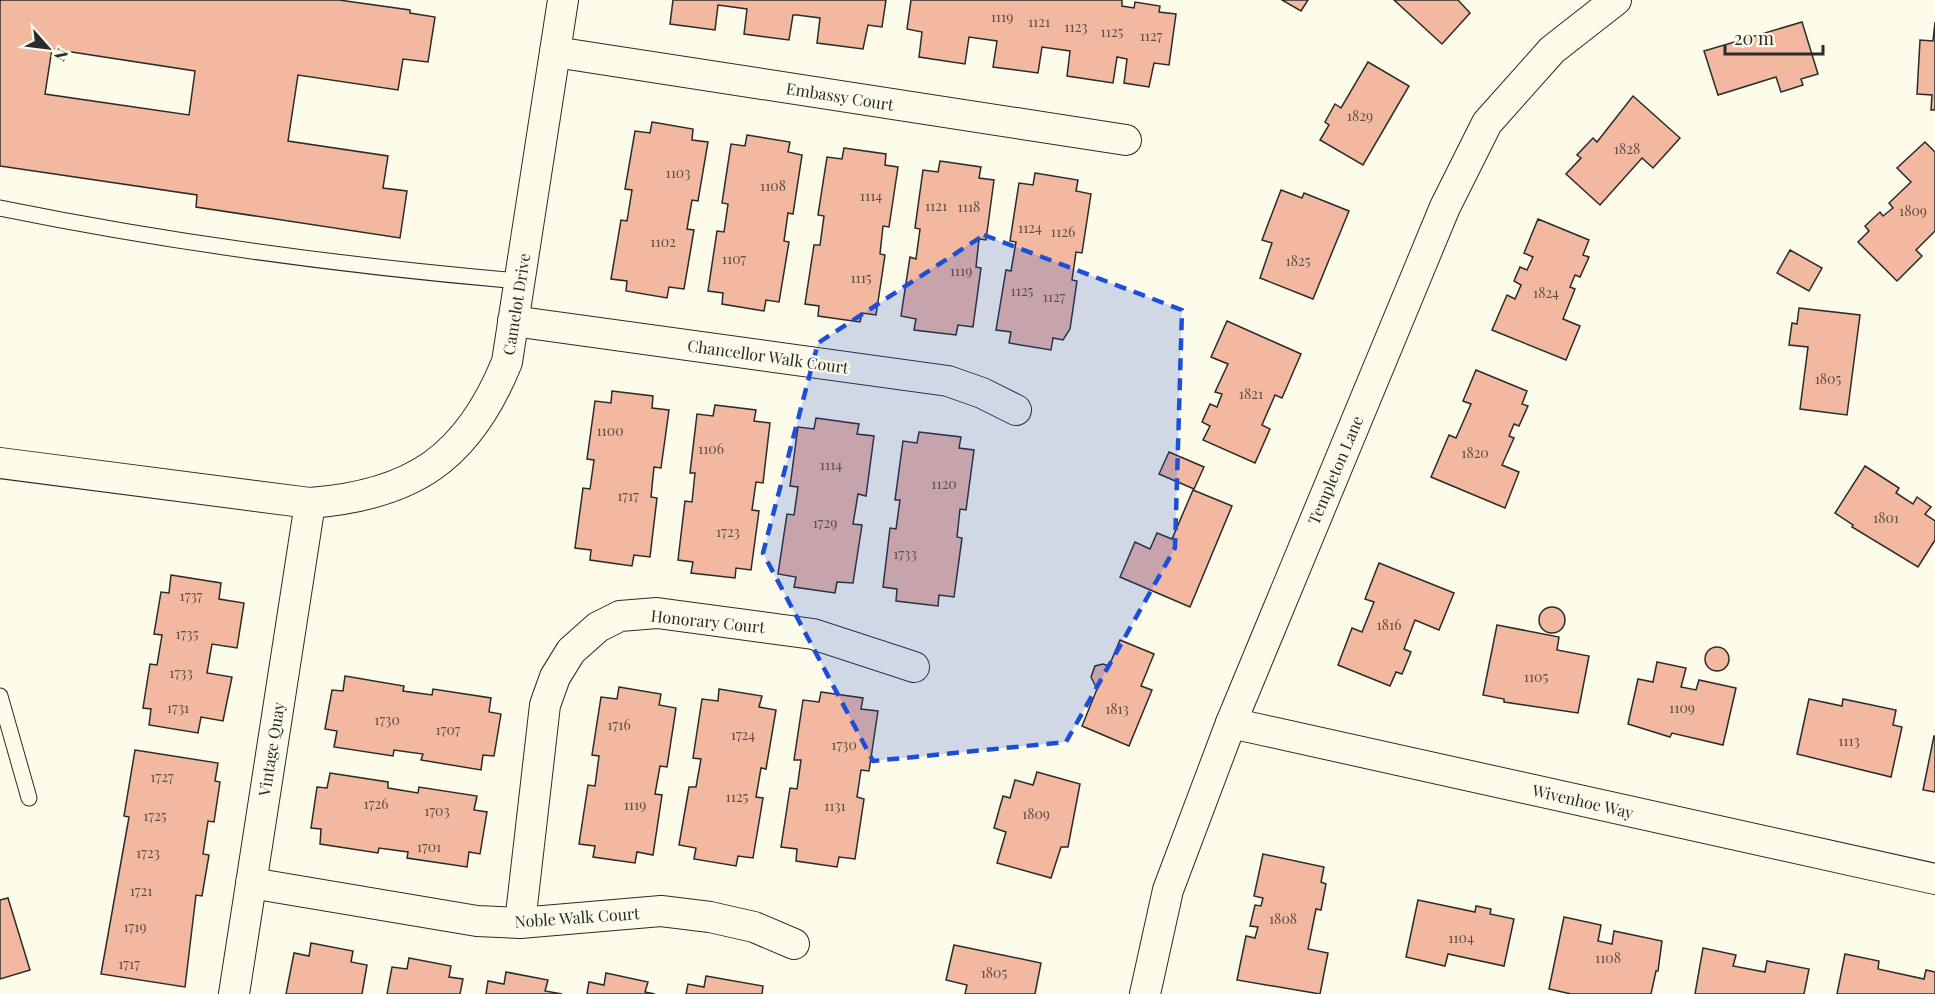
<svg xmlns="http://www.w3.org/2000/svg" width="1935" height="994" font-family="'Playfair Display',serif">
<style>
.building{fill:#f2b8a0;stroke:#2b2b2b;stroke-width:1.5;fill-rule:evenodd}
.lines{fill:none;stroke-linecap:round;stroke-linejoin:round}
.service-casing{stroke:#2b2b2b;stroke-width:17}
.minor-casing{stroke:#2b2b2b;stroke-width:32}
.service{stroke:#fdfbea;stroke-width:15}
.minor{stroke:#fdfbea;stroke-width:30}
.marked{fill:#1d4ed8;fill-opacity:0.2;stroke:#1d4ed8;stroke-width:4.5;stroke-dasharray:12 8;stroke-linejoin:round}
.labels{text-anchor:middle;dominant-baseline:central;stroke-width:4.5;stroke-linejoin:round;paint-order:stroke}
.number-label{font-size:14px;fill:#5d4e48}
.street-label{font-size:16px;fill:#2b2b2b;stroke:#fdfbea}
</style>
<rect width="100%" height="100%" fill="#fdfbea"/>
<g class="building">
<path d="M0 0H339L410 10V13L435 17 428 62 403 59 398 90 298 75 288 141 388 156 383 188 407 191 400 238 196 207 197 195 0 166ZM52 49 195 71 189 115 45 94Z"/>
<path d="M673 0H886L882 27 868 25 863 49 817 43 820 18 797 15H793L789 40 744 34 747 9 718 5 715 30 670 24Z"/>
<path d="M911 0H1122V6L1134 8 1135 2 1160 6 1159 12 1176 14 1169 65 1154 63 1149 87 1124 83 1127 59 1117 57 1113 83 1067 76 1070 51 1042 47 1038 73 993 67 997 41 969 37 965 64 919 57 922 32 907 29Z"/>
<path d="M1282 0H1308L1301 11Z"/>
<path d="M1394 0H1458L1470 13 1442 44Z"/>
<path d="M1802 22 1818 74 1801 79 1803 85 1781 92 1776 77 1718 95 1704 51Z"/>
<path d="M1935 22V110H1931L1932 95 1917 94 1920 40 1933 41Z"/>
<path d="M1368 62 1409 86 1363 165 1320 140 1329 125 1325 122 1335 104 1341 108Z"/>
<path d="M1633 96 1680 138 1653 168 1642 158 1600 205 1566 174 1581 158 1577 155 1593 138 1597 142Z"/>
<path d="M652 122 693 129 692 140 708 142 698 201 692 200 687 229 694 230 684 289 669 287 667 298 626 291 627 281 611 279 621 220 627 221 632 190 625 189 635 131 650 133Z"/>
<path d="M747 135 790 142 788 152 802 155 793 214 788 213 784 241 789 242 779 302 766 300 764 311 722 304 723 293 708 291 717 231 724 232 728 204 722 203 731 144 745 146Z"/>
<path d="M1925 142 1935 152V231L1916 250 1922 256 1897 281 1858 242 1869 231 1865 226 1880 212 1883 216 1893 208 1889 203 1911 182 1897 168Z"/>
<path d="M844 148 886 154 885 165 898 167 889 227 883 226 880 254 885 255 876 315 862 313 860 322 818 316 819 306 805 304 814 245H820L824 216 818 215 827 157 842 159Z"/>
<path d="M940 161 981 167 979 178 994 180 986 240 979 239 976 267 981 268 973 327 958 325 956 335 914 330 916 319 901 316 910 257 916 259 920 229 915 228 923 170 938 172Z"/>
<path d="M1035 173 1078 180 1076 191 1091 194 1082 253 1076 252 1072 280 1077 281 1070 329 1063 340 1053 338 1051 350 1009 343 1011 332 996 330 1006 270 1011 271 1016 242 1010 241 1019 183 1033 185Z"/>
<path d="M1281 190 1302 198 1304 193 1349 211 1313 299 1260 278 1272 243 1262 240Z"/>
<path d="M1538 219 1589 240 1583 255 1589 257 1580 277 1575 275 1570 287 1575 289 1563 319 1580 326 1566 360 1492 330 1507 295 1515 299 1521 285 1514 281 1520 267 1527 270 1533 257 1524 253Z"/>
<path d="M1790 250 1822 268 1809 291 1777 273Z"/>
<path d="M1799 308 1860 315 1847 415 1800 409 1808 347 1789 345 1792 323 1797 324Z"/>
<path d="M1227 321 1301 354 1282 398 1275 395 1262 425 1270 429 1255 463 1203 440 1210 426 1202 422 1210 404 1217 407 1222 394 1215 392 1228 364 1211 357Z"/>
<path d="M1476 370 1527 391 1522 404 1528 406 1519 426 1514 424 1509 436 1514 438 1502 465 1519 472 1505 508 1431 477 1449 435 1456 438 1471 404 1463 401Z"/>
<path d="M612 391 653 396 652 408 669 410 661 468 654 467 651 497 657 498 650 557 634 555 632 566 590 560 591 550 575 548 583 488 590 489 594 460 587 459 595 401 611 403Z"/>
<path d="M715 405 756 410 754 421 770 423 763 483 756 482 752 510 759 511 751 570 736 568 735 578 691 573 693 562 678 560 685 501 692 502 695 473H690L697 414 713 416Z"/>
<path d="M816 418 859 424 857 434 874 436 866 496 858 494 853 524 862 525 853 583 837 582 835 593 794 587 796 577 778 574 787 514 794 515 798 487 790 486 798 427 814 429Z"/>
<path d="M919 432 961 437 959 448 974 450 966 510 960 509 957 537 962 538 954 597 939 595 938 606 896 601 897 589 883 587 890 528 896 529 900 500H895L903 441 917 443Z"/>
<path d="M1169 452 1204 467 1194 489 1159 474Z"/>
<path d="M1865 466 1899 488 1896 493 1913 504 1917 497 1931 507 1925 514 1935 521V540L1918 567 1852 527 1853 525 1835 513Z"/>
<path d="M1193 490 1232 506 1190 607 1120 577 1135 542 1150 549 1157 533 1172 539Z"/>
<path d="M1379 563 1454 593 1439 630 1415 620 1404 649 1411 652 1402 674 1396 672 1390 686 1338 665 1352 628 1362 632 1374 602 1365 599Z"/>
<path d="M171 575 221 583 219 599 244 603 237 648 212 644 207 673 232 677 223 721 201 717 198 733 149 725 151 709 143 708 150 664 157 665 162 635 154 634 161 592 169 593Z"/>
<circle cx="1552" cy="620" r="13"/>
<path d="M1497 625 1559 637 1557 650 1589 656 1578 713 1504 702V699L1483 695Z"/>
<path d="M1120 640 1154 654 1141 686 1152 690 1129 746 1082 726 1097 689 1091 677 1095 666 1103 664 1109 666Z"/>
<circle cx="1717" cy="659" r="12"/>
<path d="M1657 662 1686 668 1681 687 1696 690 1699 680 1736 688 1723 745 1672 733 1670 737 1628 724 1638 679 1653 682Z"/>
<path d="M345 676 404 686 403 691 432 695 433 689 491 698 489 712 501 714 494 756 483 755 481 770 421 760 423 754 394 750 393 756 334 747 337 731 325 729 332 690 343 691Z"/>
<path d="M619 687 661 694 659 705 676 708 667 767 660 766 655 794 662 795 653 855 637 852 635 863 593 857 595 846 579 844 588 785 595 786 599 756 592 755 601 697 617 699Z"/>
<path d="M719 689 762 696 759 707 776 710 766 769 761 768 756 797 763 798 753 858 738 856 736 866 694 859 696 848 679 845 689 787H696L701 759 693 758 702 699 718 701Z"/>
<path d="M821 692 863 698 861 709 878 711 869 771 861 770 857 797 864 799 855 859 839 857 837 867 796 861 797 849 781 847 790 788 797 789 801 760H794L803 700 819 702Z"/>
<path d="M1809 699 1842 706 1843 699 1896 710 1893 725 1902 727 1891 777 1797 754Z"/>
<path d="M1934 736H1935V792L1923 790Z"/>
<path d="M135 750 218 763 215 781 220 782 214 822 208 821 203 854 209 855 202 896 196 895 185 987 101 974 129 817 124 816Z"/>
<path d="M1037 772 1080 784 1068 847H1061L1051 878 997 863 1006 832 994 828 1003 796 1010 798 1015 780 1033 785Z"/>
<path d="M330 773 388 782V788L418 793 419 787 477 796 474 810 487 812 480 854 469 852 467 867 407 858 408 852 379 848 378 853 320 844 321 829 311 828 317 787 327 788Z"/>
<path d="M1263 854 1324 867 1321 882 1326 884 1321 910 1316 909 1308 949 1328 953 1320 994 1237 980 1246 936 1255 938 1258 927 1250 926 1255 905 1261 906 1263 898 1254 896Z"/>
<path d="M8 898 30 970 0 979V900Z"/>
<path d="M1418 900 1475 912 1476 906 1491 909 1490 914 1514 919 1504 966 1448 954 1445 966 1406 957Z"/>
<path d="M1564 917 1601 925 1598 941 1612 944 1614 931 1662 941 1658 971H1656L1651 994H1571L1549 989Z"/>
<path d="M311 943 353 951 351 962 367 965 362 994H286L294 953 309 956Z"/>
<path d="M954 945 1041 963 1035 994H965L967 985 946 980Z"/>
<path d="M1703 948 1736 955 1733 966 1765 972 1767 961 1809 969 1804 994H1695Z"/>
<path d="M1845 954 1879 961 1878 969 1924 979 1926 970 1935 972V994H1837Z"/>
<path d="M409 958 451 966 449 977 463 979 460 994H387L392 967 407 969Z"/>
<path d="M506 972 548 980 545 991 562 994H486L488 981 504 984Z"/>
<path d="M606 973 648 982 645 992 655 994H587L589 982 604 985Z"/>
<path d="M706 976 763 986 762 994H686L688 984 704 987Z"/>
</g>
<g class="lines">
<defs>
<g id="service">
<path d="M0 208C172 243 345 266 519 281"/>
<path d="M0 696 29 798"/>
</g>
<g id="minor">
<path d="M555 52 1126 140"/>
<path d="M513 321 948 381 982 393 1016 410"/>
<path d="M0 463 310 503C413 495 468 458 507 362L563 0"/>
<path d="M1231 723 1935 879"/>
<path d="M251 883 477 921 520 923 661 911 710 917 754 927 794 944"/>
<path d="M520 923 545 705 555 677 571 651 598 627 620 616 657 613 813 634 914 667"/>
<path d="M234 994 310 503"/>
<path d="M1145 994 1168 890 1231 723 1445 207 1487 123 1552 50 1616 0"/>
</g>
</defs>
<use href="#service" class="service-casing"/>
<use href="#minor" class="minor-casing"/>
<use href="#service" class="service"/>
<use href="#minor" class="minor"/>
</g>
<path class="marked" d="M984 235 1182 310 1175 548 1066 742 873 761 763 553 818 343Z"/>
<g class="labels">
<g class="number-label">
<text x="1002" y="16">1119</text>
<text x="1039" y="21">1121</text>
<text x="1076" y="26">1123</text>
<text x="1112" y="31">1125</text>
<text x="1151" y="35">1127</text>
<text x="1360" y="115">1829</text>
<text x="1627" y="148">1828</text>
<text x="678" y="172">1103</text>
<text x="773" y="185">1108</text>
<text x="871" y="195">1114</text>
<text x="936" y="205">1121</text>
<text x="969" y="206">1118</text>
<text x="1913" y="210">1809</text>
<text x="1030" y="227">1124</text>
<text x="1063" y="231">1126</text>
<text x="663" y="241">1102</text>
<text x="734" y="258">1107</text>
<text x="1298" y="260">1825</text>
<text x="961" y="270">1119</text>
<text x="861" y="277">1115</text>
<text x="1022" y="290">1125</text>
<text x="1546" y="292">1824</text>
<text x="1054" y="296">1127</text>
<text x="1828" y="378">1805</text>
<text x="1251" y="393">1821</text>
<text x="610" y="430">1100</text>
<text x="711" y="448">1106</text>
<text x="1475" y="452">1820</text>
<text x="831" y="464">1114</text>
<text x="944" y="483">1120</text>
<text x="628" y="495">1717</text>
<text x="1886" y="517">1801</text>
<text x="825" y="522">1729</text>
<text x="728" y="531">1723</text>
<text x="905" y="553">1733</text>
<text x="191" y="595">1737</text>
<text x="1389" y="624">1816</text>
<text x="187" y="633">1735</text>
<text x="181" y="672">1733</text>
<text x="1536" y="676">1105</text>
<text x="178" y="707">1731</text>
<text x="1682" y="707">1109</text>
<text x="1117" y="708">1813</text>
<text x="387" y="719">1730</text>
<text x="619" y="724">1716</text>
<text x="448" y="729">1707</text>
<text x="743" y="734">1724</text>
<text x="1849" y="740">1113</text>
<text x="844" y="744">1730</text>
<text x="162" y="776">1727</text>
<text x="737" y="796">1125</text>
<text x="376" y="803">1726</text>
<text x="635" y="804">1119</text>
<text x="835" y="805">1131</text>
<text x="437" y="810">1703</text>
<text x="1036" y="813">1809</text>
<text x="155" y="815">1725</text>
<text x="429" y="846">1701</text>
<text x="148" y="852">1723</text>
<text x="141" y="890">1721</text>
<text x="1283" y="918">1808</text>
<text x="135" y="926">1719</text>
<text x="1461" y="937">1104</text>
<text x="1608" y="957">1108</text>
<text x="129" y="963">1717</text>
<text x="994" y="972">1805</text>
</g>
<g class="street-label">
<text transform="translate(840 96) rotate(9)">Embassy Court</text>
<text transform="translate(516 304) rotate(-81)">Camelot Drive</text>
<text transform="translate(768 356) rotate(8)">Chancellor Walk Court</text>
<text transform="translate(1335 470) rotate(-67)">Templeton Lane</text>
<text transform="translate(708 621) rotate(6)">Honorary Court</text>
<text transform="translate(271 749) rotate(-81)">Vintage Quay</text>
<text transform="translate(1583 801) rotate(13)">Wivenhoe Way</text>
<text transform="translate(577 917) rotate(-4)">Noble Walk Court</text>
</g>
</g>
<g transform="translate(48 48) rotate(118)" stroke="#fdfbea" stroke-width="4.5" paint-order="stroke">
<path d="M0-4.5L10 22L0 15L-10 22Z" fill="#2b2b2b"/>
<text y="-9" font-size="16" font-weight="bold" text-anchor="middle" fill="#2b2b2b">N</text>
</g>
<path d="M1725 45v9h98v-9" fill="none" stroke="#2b2b2b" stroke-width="3"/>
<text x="1734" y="45" font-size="18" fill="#2b2b2b" stroke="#fdfbea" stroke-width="4.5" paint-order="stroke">20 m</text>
</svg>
